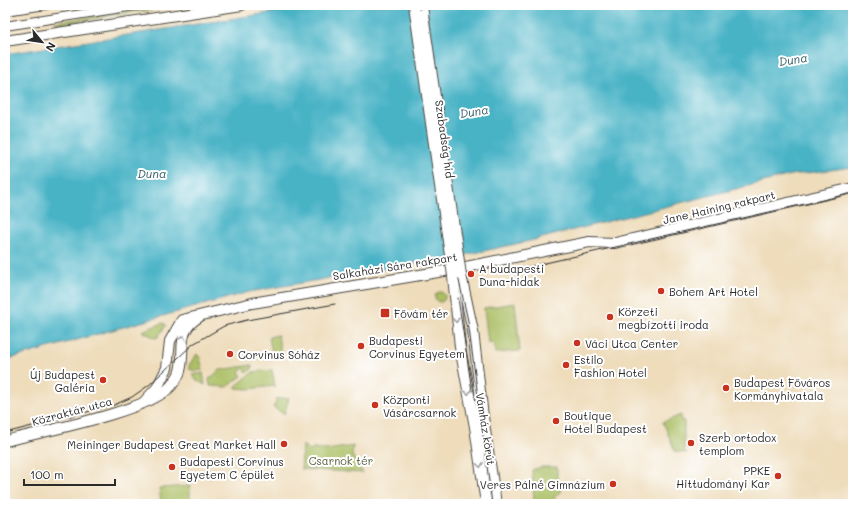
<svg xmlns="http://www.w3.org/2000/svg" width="858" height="509" font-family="Mali,sans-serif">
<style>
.green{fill:#aabe62;stroke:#6a7446}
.water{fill:#48b3c6;stroke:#3a6f78}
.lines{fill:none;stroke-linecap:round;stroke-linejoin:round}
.minor-casing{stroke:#484640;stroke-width:10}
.major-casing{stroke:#484640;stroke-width:12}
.minor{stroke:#fff;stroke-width:8}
.major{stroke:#fff;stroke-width:10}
.tram{stroke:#2b2b2b;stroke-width:1}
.major-bridge-casing{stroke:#484640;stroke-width:12;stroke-linecap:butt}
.major-bridge{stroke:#fff;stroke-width:10}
.oneway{stroke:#a0a0a0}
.poi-dot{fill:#c8321e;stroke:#fff;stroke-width:1.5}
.labels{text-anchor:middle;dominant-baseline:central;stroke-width:4;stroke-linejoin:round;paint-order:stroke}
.street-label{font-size:11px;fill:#2b2b2b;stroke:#fff}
.poi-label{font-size:11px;fill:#2b2b2b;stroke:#fff;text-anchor:start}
.park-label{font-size:11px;fill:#575e3e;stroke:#fff}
.water-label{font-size:12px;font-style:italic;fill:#376169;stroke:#fff}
</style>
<rect width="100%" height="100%" fill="#fff"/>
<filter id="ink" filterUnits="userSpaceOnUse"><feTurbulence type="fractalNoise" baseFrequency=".025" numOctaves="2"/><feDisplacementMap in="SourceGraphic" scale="8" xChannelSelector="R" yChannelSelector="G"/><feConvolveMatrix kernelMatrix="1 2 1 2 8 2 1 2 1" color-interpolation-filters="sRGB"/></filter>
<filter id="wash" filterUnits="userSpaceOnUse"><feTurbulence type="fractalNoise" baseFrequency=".012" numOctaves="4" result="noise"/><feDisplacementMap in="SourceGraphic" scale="16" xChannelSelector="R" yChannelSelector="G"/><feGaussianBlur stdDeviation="0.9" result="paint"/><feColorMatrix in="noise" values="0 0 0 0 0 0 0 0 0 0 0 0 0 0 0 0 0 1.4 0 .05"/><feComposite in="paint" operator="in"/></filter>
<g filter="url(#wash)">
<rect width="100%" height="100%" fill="#eedcba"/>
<g class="green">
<path d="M168 5H183L60 24 54 22Z"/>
<circle cx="440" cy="297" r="5"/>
<path d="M515 303 520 351 495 353 494 345 492 342 488 343 484 308Z"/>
<path d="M163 323 166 325 158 337 155 338 142 331Z"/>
<path d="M278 335 281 352 272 353 269 337Z"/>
<path d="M197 354 200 358 203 370 195 371 189 369V365Z"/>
<path d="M252 365V369L247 372 244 368 239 372 242 376 227 387 210 386 209 379 220 370Z"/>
<path d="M272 370 275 386 248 389 236 388V386L253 372Z"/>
<path d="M203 373 205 385 196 380 192 375Z"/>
<path d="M289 398 284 414 273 407 276 403 275 399Z"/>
<path d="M681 415V421H684V450L687 453 675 451 663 422Z"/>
<path d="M303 445 311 451 314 447 319 450 320 448 326 450 353 446 352 455 363 473 301 469Z"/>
<path d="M541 467H557V482L561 484 560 493 554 496 557 504H534L532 470Z"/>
<path d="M190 486V501H161L159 488Z"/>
</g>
<path class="water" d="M320 5H853V167L791 175 534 240 424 264 422 262 249 292 5 360V54Z"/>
</g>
<g filter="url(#ink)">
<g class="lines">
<defs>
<g id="minor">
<path d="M5 11 46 5"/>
<path d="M5 26 141 5"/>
</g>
<g id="major">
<path d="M422 5 423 14"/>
<path d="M5 41 242 5"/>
<path d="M461 275 473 331 483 417 496 504"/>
<path d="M453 276 460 347 475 427 486 504"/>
<path d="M144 402 157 388 167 368 170 341 182 320 252 303 456 269 589 242 615 243 853 188"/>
<path d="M5 441C40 432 150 411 171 386 174 382 179 376 180 371 186 350 175 331 199 317"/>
</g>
</defs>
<use href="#minor" class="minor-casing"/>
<use href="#major" class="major-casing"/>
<use href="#minor" class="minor"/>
<use href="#major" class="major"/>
<g class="tram">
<path d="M419 5 458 276 468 321 492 504"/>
<path d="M519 269 853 193"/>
<path d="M458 298 472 391"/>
<path d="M5 433 114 405 132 397 149 385 193 344 224 326 247 320 335 304"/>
</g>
<defs>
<g id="major-bridge">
<path d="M414 5 453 276"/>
<path d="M423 14 461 275"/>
</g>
</defs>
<use href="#major-bridge" class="major-bridge-casing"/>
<use href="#major-bridge" class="major-bridge"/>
</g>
<defs><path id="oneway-chevron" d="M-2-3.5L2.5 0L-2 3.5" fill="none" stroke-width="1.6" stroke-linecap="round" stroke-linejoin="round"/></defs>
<g class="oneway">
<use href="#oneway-chevron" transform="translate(456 320) rotate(84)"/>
<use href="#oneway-chevron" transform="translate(183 338) rotate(-77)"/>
<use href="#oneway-chevron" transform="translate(468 392) rotate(80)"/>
<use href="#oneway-chevron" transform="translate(480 465) rotate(82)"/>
</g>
</g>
<g class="poi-dot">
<circle cx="471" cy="274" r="4"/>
<circle cx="661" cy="291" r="4"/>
<rect x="380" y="308" width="10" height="10" rx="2"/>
<circle cx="610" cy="317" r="4"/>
<circle cx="577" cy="343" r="4"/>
<circle cx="361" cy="346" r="4"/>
<circle cx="230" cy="354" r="4"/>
<circle cx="566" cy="365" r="4"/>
<circle cx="103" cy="380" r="4"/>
<circle cx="726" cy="388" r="4"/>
<circle cx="375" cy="405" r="4"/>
<circle cx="556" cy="421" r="4"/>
<circle cx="691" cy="443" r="4"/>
<circle cx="284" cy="444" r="4"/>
<circle cx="172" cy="467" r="4"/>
<circle cx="778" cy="476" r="4"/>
<circle cx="613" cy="484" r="4"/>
</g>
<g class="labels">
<g class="street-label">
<text transform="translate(445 139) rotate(82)">Szabadság híd</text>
<text transform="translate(719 207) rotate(-13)">Jane Haining rakpart</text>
<text transform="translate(395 266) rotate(-9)">Salkaházi Sára rakpart</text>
<text transform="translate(72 411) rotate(-15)">Közraktár utca</text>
<text transform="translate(486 429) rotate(81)">Vámház körút</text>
</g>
<g class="poi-label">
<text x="479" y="268">A budapesti<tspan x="479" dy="13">Duna-hidak</tspan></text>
<text x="669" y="291">Bohem Art Hotel</text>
<text x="618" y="311">Körzeti<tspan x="618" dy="13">megbízotti iroda</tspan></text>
<text x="394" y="313">Fővám tér</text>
<text x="369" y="340">Budapesti<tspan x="369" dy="13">Corvinus Egyetem</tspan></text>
<text x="585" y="343">Váci Utca Center</text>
<text x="238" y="354">Corvinus Sóház</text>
<text x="574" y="359">Estilo<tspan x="574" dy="13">Fashion Hotel</tspan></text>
<text x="95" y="374" text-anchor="end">Új Budapest<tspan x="95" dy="13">Galéria</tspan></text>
<text x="734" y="382">Budapest Főváros<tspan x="734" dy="13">Kormányhivatala</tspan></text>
<text x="383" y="399">Központi<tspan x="383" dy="13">Vásárcsarnok</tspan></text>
<text x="564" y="415">Boutique<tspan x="564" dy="13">Hotel Budapest</tspan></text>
<text x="699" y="437">Szerb ortodox<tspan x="699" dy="13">templom</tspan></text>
<text x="276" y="444" text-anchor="end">Meininger Budapest Great Market Hall</text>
<text x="180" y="461">Budapesti Corvinus<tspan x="180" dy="13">Egyetem C épület</tspan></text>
<text x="770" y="470" text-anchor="end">PPKE<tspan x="770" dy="13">Hittudományi Kar</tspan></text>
<text x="605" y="484" text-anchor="end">Veres Pálné Gimnázium</text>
</g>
<g class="park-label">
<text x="341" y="460">Csarnok tér</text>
</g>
<g class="water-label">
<text transform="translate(793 59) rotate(-9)">Duna</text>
<text transform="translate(474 111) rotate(-9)">Duna</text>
<text x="152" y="173">Duna</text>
</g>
</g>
<rect width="858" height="509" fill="none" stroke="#fff" stroke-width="20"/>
<g transform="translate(42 42) rotate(119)" stroke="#ffffff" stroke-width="3" paint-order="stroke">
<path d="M0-3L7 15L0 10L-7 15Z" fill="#2b2b2b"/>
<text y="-6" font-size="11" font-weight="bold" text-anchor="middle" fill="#2b2b2b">N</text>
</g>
<path d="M24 479v6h91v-6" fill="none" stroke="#2b2b2b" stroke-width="2"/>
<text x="30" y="479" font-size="12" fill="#2b2b2b" stroke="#ffffff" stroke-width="3" paint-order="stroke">100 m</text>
</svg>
